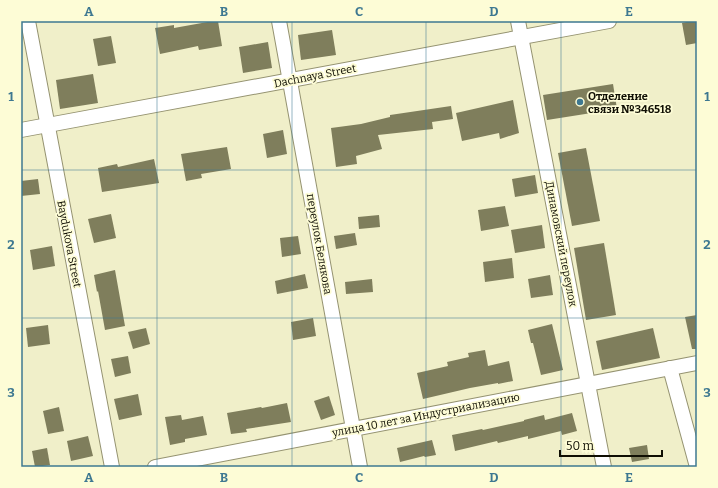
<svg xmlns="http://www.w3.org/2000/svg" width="718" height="488" font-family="Bitter,serif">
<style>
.building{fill:#7f7e5c}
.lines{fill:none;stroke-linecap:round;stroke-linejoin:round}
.minor-casing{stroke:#959371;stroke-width:16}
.minor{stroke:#fff;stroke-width:14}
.grid{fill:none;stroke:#3e7891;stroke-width:1;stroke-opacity:0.55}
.poi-dot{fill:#3e7891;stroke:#fdfcd6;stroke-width:1.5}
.labels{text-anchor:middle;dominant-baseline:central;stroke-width:3.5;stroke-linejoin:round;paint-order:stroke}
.street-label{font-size:11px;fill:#0f0e03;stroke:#fdfcd6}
.poi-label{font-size:11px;font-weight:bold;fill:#0f0e03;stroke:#fdfcd6;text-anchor:start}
.neatline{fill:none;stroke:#3e7891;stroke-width:1.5}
.grid-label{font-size:13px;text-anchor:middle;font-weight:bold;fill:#3e7891}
</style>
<rect width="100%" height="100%" fill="#f0efc9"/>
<g class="building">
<path d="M213 21H218L222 46 199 50 198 46 160 54 155 28 174 25V28Z"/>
<path d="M691 21H697V43L686 45 682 23Z"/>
<path d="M332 30 336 55 301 60 298 35Z"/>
<path d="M111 36 116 63 98 66 93 39Z"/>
<path d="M268 42 272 68 243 73 239 47Z"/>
<path d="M93 74 98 103 60 109 56 80Z"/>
<path d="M613 84 617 109 547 120 543 95Z"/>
<path d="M513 100 519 133 500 139 499 133 462 141 456 113Z"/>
<path d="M451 106 453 119 432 122 433 129 378 135 382 149 356 156 357 164 336 167 331 128 361 124 390 117V115Z"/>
<path d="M283 130 287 154 267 158 263 134Z"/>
<path d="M227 147 231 169 201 174 202 178 186 181 181 154Z"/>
<path d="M586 148 600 221 572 226 558 153Z"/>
<path d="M154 159 159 183 102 192 98 168 117 164 118 167Z"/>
<path d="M535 175 538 193 515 197 512 179Z"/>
<path d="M38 179 40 194 21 196V181Z"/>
<path d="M505 206 509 226 481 231 478 210Z"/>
<path d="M111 214 116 238 94 243 88 219Z"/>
<path d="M379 215 380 227 359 229 358 217Z"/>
<path d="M542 225 545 248 515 253 511 230Z"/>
<path d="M355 233 357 245 336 249 334 236Z"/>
<path d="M298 236 301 254 282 257 280 238Z"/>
<path d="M604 243 616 315 586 320 574 248Z"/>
<path d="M52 246 55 266 33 270 30 250Z"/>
<path d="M512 258 514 278 485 282 483 262Z"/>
<path d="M115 270 125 326 105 330 98 291 97 292 94 275Z"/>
<path d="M305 274 308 288 277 294 275 281Z"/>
<path d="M550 275 553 295 531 298 528 279Z"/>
<path d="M372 279 373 292 346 294 345 282Z"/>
<path d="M697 315V349H692L685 317Z"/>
<path d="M313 318 316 336 293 340 291 322Z"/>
<path d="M552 324 563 370 541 375 533 343H531L528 330Z"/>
<path d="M48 325 50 344 28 347 26 328Z"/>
<path d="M146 328 150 344 133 349 128 332Z"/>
<path d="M653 328 660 358 602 370 596 341Z"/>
<path d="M485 350 488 366 509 361 513 381 498 384V383L470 388 423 399 417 373 448 366 447 362 469 357 468 353Z"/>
<path d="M128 356 131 373 115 377 111 359Z"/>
<path d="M138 394 142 415 119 420 114 399Z"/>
<path d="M329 396 335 415 321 420 314 401Z"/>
<path d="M287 403 291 422 246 429 247 432 231 434 227 413 261 407 262 408Z"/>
<path d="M59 407 64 431 48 434 43 411Z"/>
<path d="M572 413 577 431 562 435 561 431 528 439V436L498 443 497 441 455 451 452 435 482 429 483 430 524 421V420L544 415 545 420Z"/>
<path d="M181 415 182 420 203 416 207 435 185 439V442L170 445 165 417Z"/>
<path d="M88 436 93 456 71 461 67 441Z"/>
<path d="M432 440 436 455 425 457 424 456 400 462 397 448Z"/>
<path d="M647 445 649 459 632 462 629 448Z"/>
<path d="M47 448 50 465 35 467 32 451Z"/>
</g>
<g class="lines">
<defs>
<g id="minor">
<path d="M28 21 112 467"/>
<path d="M279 21 360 467"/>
<path d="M518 21 604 467"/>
<path d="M21 130 609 21"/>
<path d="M670 368 697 467"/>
<path d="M155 467 697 363"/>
</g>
</defs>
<use href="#minor" class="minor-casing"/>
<use href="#minor" class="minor"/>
</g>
<path class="grid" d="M157 21V467M292 21V467M426 21V467M561 21V467M21 170H697M21 318H697"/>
<circle class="poi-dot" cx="580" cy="102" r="4"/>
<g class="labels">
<g class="street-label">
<text transform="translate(315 76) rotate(-11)">Dachnaya Street</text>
<text transform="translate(69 244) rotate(79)">Baydukova Street</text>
<text transform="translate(319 244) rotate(80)">переулок Белякова</text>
<text transform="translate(561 244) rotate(79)">Динамовский переулок</text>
<text transform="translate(426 415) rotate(-11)">улица 10 лет за Индустриализацию</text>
</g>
<g class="poi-label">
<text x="588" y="96">Отделение<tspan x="588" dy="13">связи №346518</tspan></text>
</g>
</g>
<rect width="718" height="488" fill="none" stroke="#fdfcd6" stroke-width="44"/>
<path d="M560 450v6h102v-6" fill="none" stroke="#0f0e03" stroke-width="2"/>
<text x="566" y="450" font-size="12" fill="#0f0e03" stroke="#fdfcd6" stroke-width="3" paint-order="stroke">50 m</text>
<rect x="22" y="22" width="674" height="444" class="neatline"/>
<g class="grid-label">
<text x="89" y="16">A</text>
<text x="224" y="16">B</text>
<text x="359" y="16">C</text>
<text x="494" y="16">D</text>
<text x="629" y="16">E</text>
<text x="11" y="101">1</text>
<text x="707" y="101">1</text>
<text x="11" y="249">2</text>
<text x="707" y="249">2</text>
<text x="11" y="397">3</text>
<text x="707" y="397">3</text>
<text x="89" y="482">A</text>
<text x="224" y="482">B</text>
<text x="359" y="482">C</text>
<text x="494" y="482">D</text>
<text x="629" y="482">E</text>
</g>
</svg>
